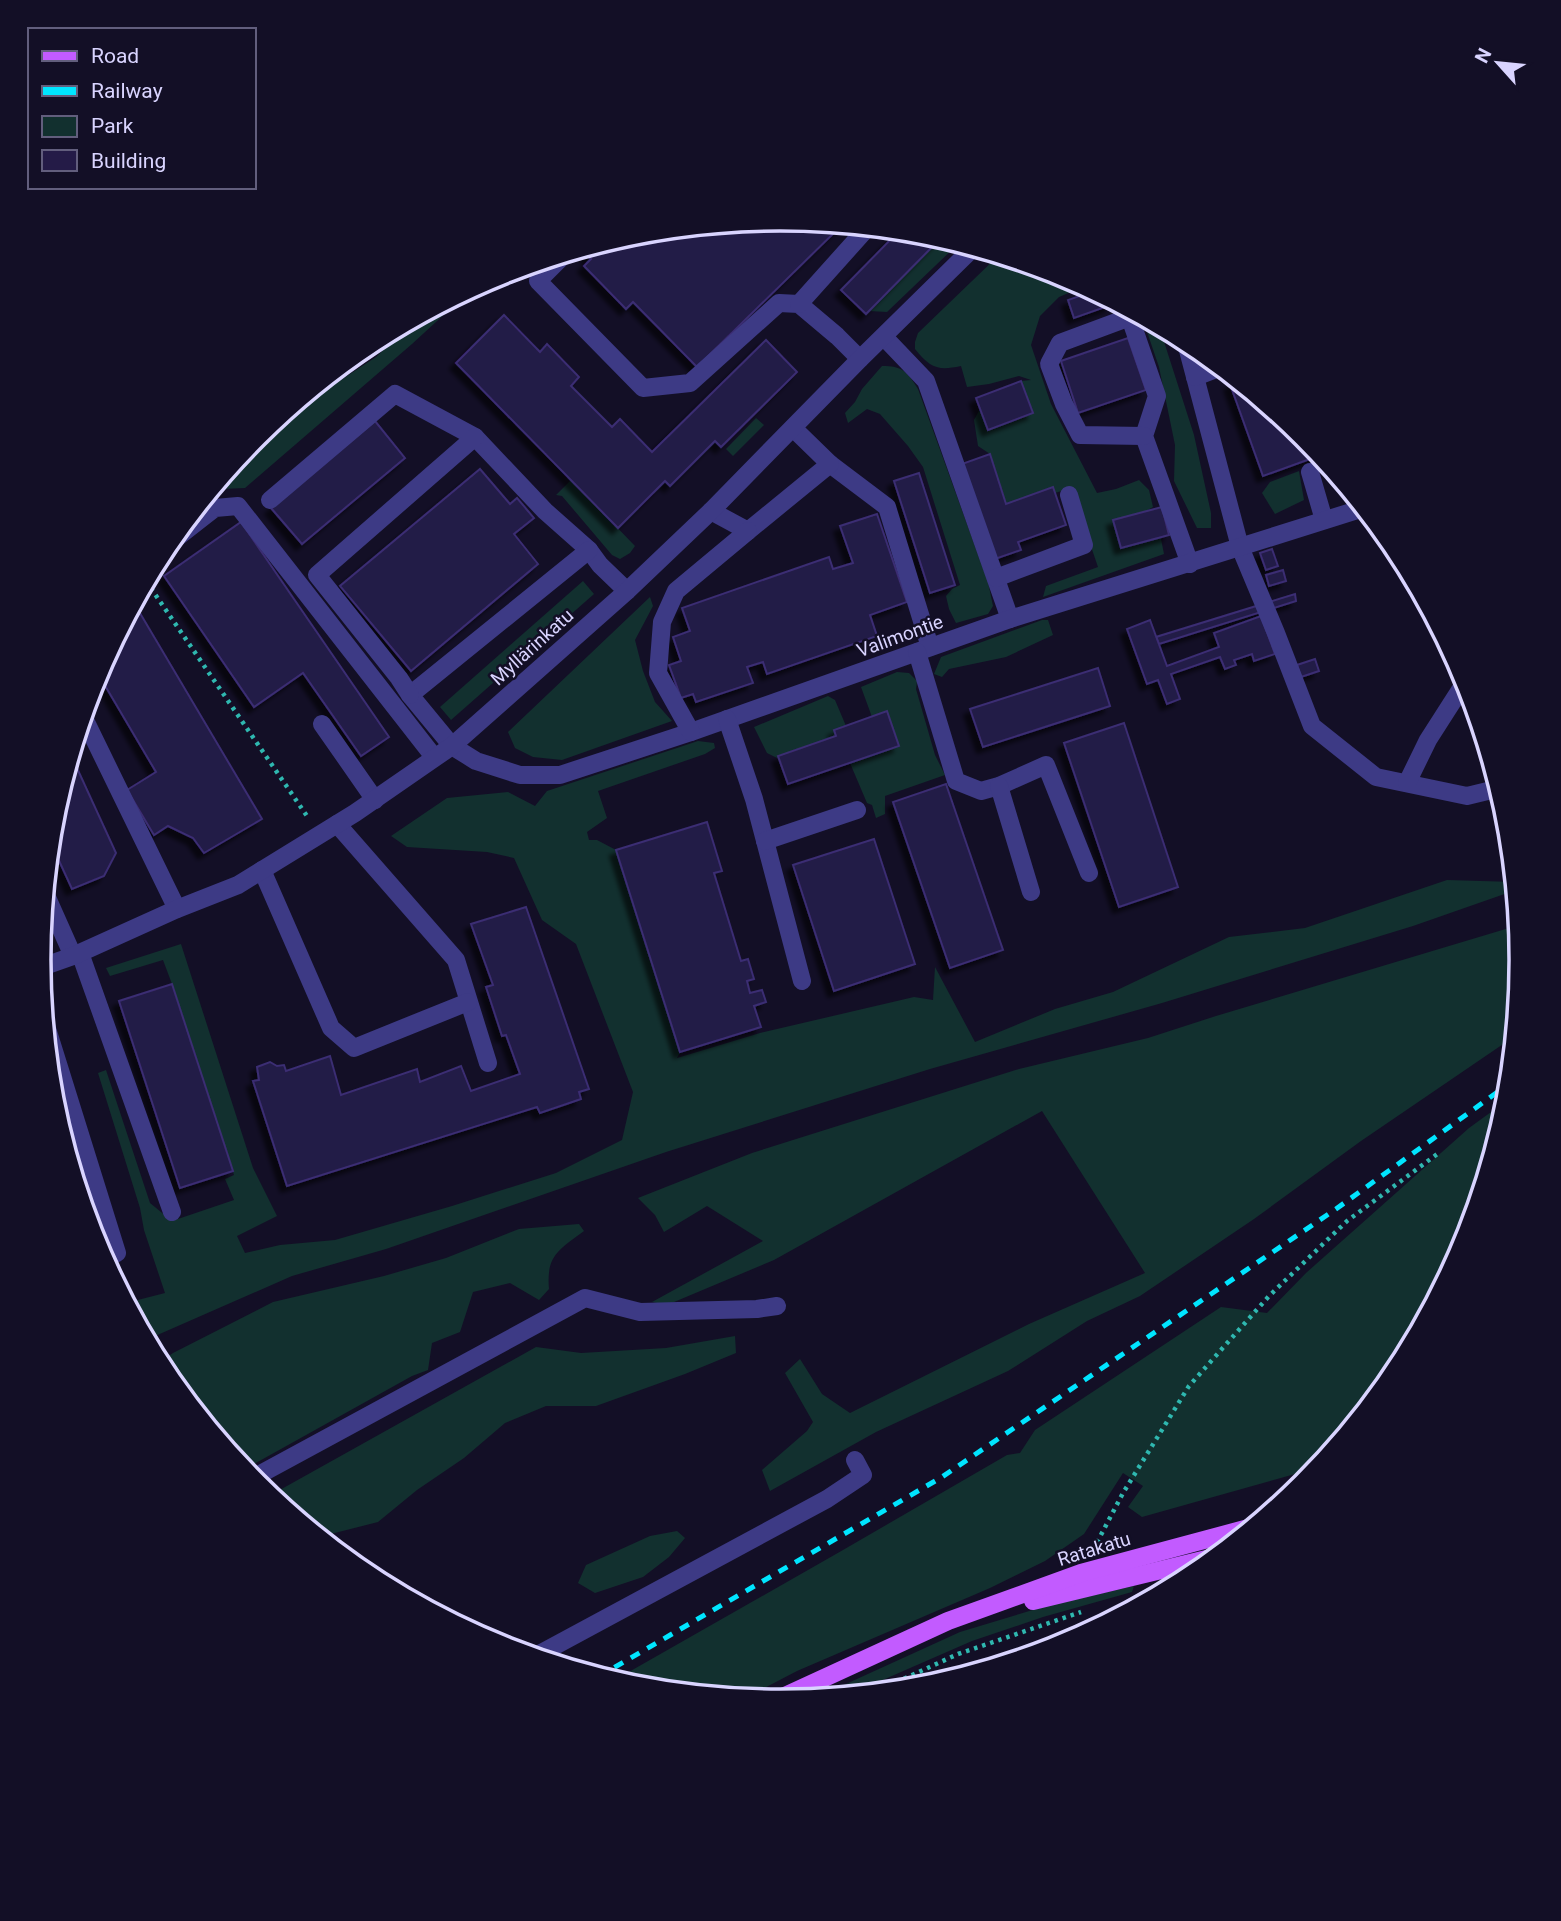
<svg xmlns="http://www.w3.org/2000/svg" width="1561" height="1921" font-family="Roboto,sans-serif">
<style>
.green{fill:#12302f}
.building{fill:#241b47;stroke:#3b2d73;stroke-width:2;filter:url(#shadow)}
.lines{fill:none;stroke-linecap:round;stroke-linejoin:round}
.path{stroke:#2fb8b0;stroke-width:4.5;stroke-dasharray:3.5 5;stroke-linecap:butt}
.minor{stroke:#3d3a85;stroke-width:18}
.major{stroke:#c25bff;stroke-width:18}
.rail{stroke:#00e5ff;stroke-width:5;stroke-dasharray:10 9;stroke-linecap:butt}
.labels{text-anchor:middle;dominant-baseline:central;stroke-width:5;stroke-linejoin:round;paint-order:stroke}
.street-label{font-size:19px;fill:#d9d4ff;stroke:#130f26}
.rim{fill:none;stroke:#d9d4ff;stroke-width:3.5}
</style>
<defs>
<filter id="shadow"><feDropShadow dx="-6" dy="6" stdDeviation="2" flood-color="#0009"/></filter>
</defs>
<rect width="100%" height="100%" fill="#130f26"/>
<g class="green">
<path d="M941 238 959 243 887 312 869 311Z"/>
<path d="M999 255 1065 275 1085 286 1059 297 1040 316 1031 345 1051 404 1097 493 1116 489 1139 480 1149 490 1153 507 1134 518 1143 529 1161 539 1164 554 1043 597 1046 586 1098 567 1071 488 1055 493 1052 488 1006 504 990 454 978 446 974 420 980 409 988 430 1033 413 1021 381 1031 380 1019 376 989 384 967 387 961 366C938 371 930 368 915 349V342L918 333Z"/>
<path d="M474 287 412 344 245 488 221 489 200 504 238 458 321 393 376 357 419 316Z"/>
<path d="M1142 317 1159 326 1194 435 1211 513V528H1197L1174 481 1175 445 1159 367Z"/>
<path d="M882 366C902 366 907 371 918 389L988 582 993 606 988 614 956 623 949 609 946 596 952 589 960 585 923 467 908 446 880 414 867 409 848 423 845 413 855 402 862 389Z"/>
<path d="M756 418 764 425 733 456 726 449Z"/>
<path d="M1299 471 1304 500 1275 514 1262 493 1270 482Z"/>
<path d="M571 480 635 546 630 553 620 559 612 555 562 496 556 495Z"/>
<path d="M583 581 594 594 451 720 440 707Z"/>
<path d="M650 597 653 606 635 640 643 671 655 702 672 721 562 760 533 757 515 748 508 732Z"/>
<path d="M1042 620H1048L1053 635 1006 657 949 669 942 677 934 674 941 657Z"/>
<path d="M897 672 909 673 917 681 916 689 935 755 945 775 885 796V814L876 818 872 805 867 803 850 763 899 746 887 712 872 717 861 687Z"/>
<path d="M828 696 835 700 846 726 834 730 836 736 779 759 767 753 754 727Z"/>
<path d="M698 741 714 743 715 748 705 754 598 791 607 818 587 832 589 840H597L616 850 680 1052 677 1058 760 1033 914 997 933 1000 935 967 975 1042 1055 1009 1113 992 1229 937 1305 928 1447 880 1515 882 1516 890 1413 926 1162 1003 930 1069 666 1152 386 1249 292 1276 146 1340 126 1303 165 1293 144 1230 140 1208 98 1073 106 1070 150 1203 172 1221 234 1200 225 1179 234 1175 172 984 163 960 110 976 106 968 181 944 253 1168 277 1216 237 1236 245 1253 280 1245 335 1240 452 1206 556 1173 622 1140 633 1092 576 944 542 920 514 858 487 852 407 847 391 836 447 798 508 792 535 806 547 791Z"/>
<path d="M1519 925 1522 961 1515 1036 1361 1141 1254 1219 1140 1296 1087 1321 1008 1371 876 1432 770 1491 762 1470 807 1431 813 1422 785 1373 800 1359 822 1394 850 1413 1029 1324 1145 1273 1042 1111 774 1260 667 1305 652 1302 763 1241 707 1206 664 1232 655 1215 638 1198 752 1153 1019 1069 1148 1038 1216 1016Z"/>
<path d="M1509 1099 1466 1245 1397 1373 1320 1467 1142 1517 1128 1507 1143 1486 1123 1473 1084 1534 1045 1561 990 1588 797 1671 743 1699 635 1688 613 1681 843 1550 1007 1455 1020 1453 1035 1430 1221 1307 1267 1313 1306 1273 1469 1128Z"/>
<path d="M579 1224 584 1231C559 1250 546 1255 549 1289L539 1300 510 1283 473 1292 460 1332 432 1343 428 1370 412 1376 243 1470 163 1372 158 1363 173 1353 273 1302 384 1276 446 1258 519 1229Z"/>
<path d="M735 1336 736 1353 685 1374 596 1406H546L505 1423 464 1458 417 1490 378 1522 319 1537 269 1496 536 1347 581 1353 666 1348Z"/>
<path d="M677 1531 685 1538 669 1557 643 1577 595 1593 578 1583 586 1565 650 1536Z"/>
<path d="M1134 1586 1132 1592 1043 1617 972 1641 846 1696 813 1699 960 1632 1046 1606Z"/>
</g>
<g class="building">
<path d="M781 219 842 225 697 367 633 302 626 309 584 266 591 259 582 250 584 249 636 233Z"/>
<path d="M900 230 926 233 941 238 866 314 841 290Z"/>
<path d="M1094 291 1109 299 1111 305 1074 318 1068 300Z"/>
<path d="M504 315 540 352 547 344 579 377 571 386 612 427 620 419 652 452 766 340 797 372 721 447 715 441 670 486 665 481 618 528 456 363Z"/>
<path d="M1128 338 1146 390 1078 413 1061 361Z"/>
<path d="M1021 381 1033 413 988 430 976 398Z"/>
<path d="M1239 381 1305 436 1321 455 1263 476 1230 384Z"/>
<path d="M375 421 405 458 302 544 271 508Z"/>
<path d="M990 454 1006 504 1053 487 1066 525 1018 542 1021 550 992 560 959 465Z"/>
<path d="M480 469 510 504 517 498 534 518 514 534 538 564 411 671 340 586Z"/>
<path d="M919 473 955 585 930 593 894 481Z"/>
<path d="M1162 507 1169 535 1121 548 1113 520Z"/>
<path d="M877 514 907 602 870 615 877 636 767 674 763 662 747 667 753 683 696 702 693 694 681 698 669 665 681 661 673 637 690 631 682 608 829 557 833 569 853 563 840 526Z"/>
<path d="M241 522 389 737 361 756 303 673 254 707 164 576Z"/>
<path d="M1272 549 1278 566 1266 570 1260 553Z"/>
<path d="M1283 570 1286 581 1269 586 1266 575Z"/>
<path d="M1295 594 1296 601 1159 644 1156 637Z"/>
<path d="M134 603 262 819 204 853 193 838 168 826 154 835 127 790 156 772 97 672Z"/>
<path d="M1261 616 1275 654 1254 661 1252 654 1234 660 1236 665 1225 669 1220 657 1171 674 1180 699 1167 704 1158 680 1147 684 1127 629 1150 620 1167 666 1219 647 1214 633Z"/>
<path d="M1315 659 1319 671 1301 677 1297 665Z"/>
<path d="M1098 668 1110 706 983 747 970 709Z"/>
<path d="M887 711 899 746 788 784 778 756 836 736 834 730Z"/>
<path d="M1124 723 1178 887 1119 907 1064 743Z"/>
<path d="M71 755 116 853 104 876 72 889 50 841 53 815Z"/>
<path d="M946 784 1003 950 950 968 893 802Z"/>
<path d="M707 822 722 871 714 873 741 961 748 959 754 979 747 981 750 993 762 990 766 1002 754 1006 761 1027 680 1052 616 850Z"/>
<path d="M874 839 915 964 834 991 793 865Z"/>
<path d="M526 907 589 1089 579 1092 581 1099 540 1113 537 1107 287 1186 253 1081 259 1080 257 1067 270 1062 277 1066 284 1065 286 1071 330 1056 341 1095 417 1069 420 1082 461 1066 471 1091 520 1074 506 1035 502 1036 486 987 493 985 471 924Z"/>
<path d="M172 984 233 1171 180 1188 119 1001Z"/>
</g>
<g class="lines">
<g class="path">
<path d="M256 436 317 389 373 352 402 326"/>
<path d="M146 581 309 819"/>
<path d="M1093 1550 1123 1493 1189 1386 1269 1296 1347 1221 1440 1152"/>
<path d="M1137 1598 1162 1594"/>
<path d="M873 1693 958 1654 1081 1612"/>
</g>
<g class="minor">
<path d="M565 254 538 281 643 388 690 383 779 303 799 304 837 336 860 359"/>
<path d="M799 304 868 227"/>
<path d="M1127 309 1157 396 1144 436 1190 564"/>
<path d="M1130 317 1060 343 1049 364 1064 404 1080 435 1144 436"/>
<path d="M884 337 926 381 1010 619"/>
<path d="M1185 339 1240 547 1276 633 1312 726 1376 777 1467 796 1500 788"/>
<path d="M1195 377 1221 367"/>
<path d="M830 464 887 507 930 647"/>
<path d="M1310 472 1324 520"/>
<path d="M270 500 395 394 475 437 545 511 589 550 600 565 627 591"/>
<path d="M711 511 748 531 830 464 793 428"/>
<path d="M165 547 215 508 238 506 434 757"/>
<path d="M589 550 410 695 452 746 476 761 520 775H560L691 732 1010 619 1364 508"/>
<path d="M996 578 1084 545 1069 495"/>
<path d="M917 652 956 781 981 791 999 786 1046 765 1089 873"/>
<path d="M410 695 399 678 317 575 475 437"/>
<path d="M83 716 177 909"/>
<path d="M727 719 754 799 802 981"/>
<path d="M322 724 375 800"/>
<path d="M691 732 658 673 662 622 676 591 748 531"/>
<path d="M1407 783 1428 740 1460 690 1469 685"/>
<path d="M999 786 1031 892"/>
<path d="M337 824 456 960 488 1063"/>
<path d="M765 841 857 810"/>
<path d="M262 870 331 1028 354 1048 468 1002"/>
<path d="M45 893 73 956"/>
<path d="M80 953 172 1212"/>
<path d="M39 968 73 956 177 909 238 885 355 813 452 746 627 591 711 511 860 359 974 247"/>
<path d="M44 1019 117 1253 103 1259"/>
<path d="M251 1479 585 1298 640 1312 757 1309 777 1306"/>
<path d="M534 1657 827 1499 863 1475 855 1460"/>
</g>
<g class="major">
<path d="M1033 1601 1219 1556"/>
<path d="M772 1702 948 1621 1081 1573 1256 1526"/>
</g>
<path class="rail" d="M598 1677 942 1477 1336 1209 1510 1083"/>
</g>
<g class="labels">
<g class="street-label">
<text transform="translate(900 636) rotate(-20)">Valimontie</text>
<text transform="translate(532 647) rotate(-42)">Myllärinkatu</text>
<text transform="translate(1094 1549) rotate(-17)">Ratakatu</text>
</g>
</g>
<path d="M0 0H1561V1921H0ZM51 960a729 729 0 1 1 1458 0a729 729 0 1 1-1458 0Z" fill="#130f26" fill-rule="evenodd"/>
<path class="rim" d="M51 960a729 729 0 1 1 1458 0a729 729 0 1 1-1458 0Z"/>
<rect x="28" y="28" width="228" height="161" fill="#130f26" stroke="#625e7d" stroke-width="2"/>
<rect x="42" y="51" width="35" height="10" fill="#c25bff" stroke="#625e7d" stroke-width="2"/>
<text x="91" y="63" font-size="21" fill="#d9d4ff">Road</text>
<rect x="42" y="86" width="35" height="10" fill="#00e5ff" stroke="#625e7d" stroke-width="2"/>
<text x="91" y="98" font-size="21" fill="#d9d4ff">Railway</text>
<rect x="42" y="116" width="35" height="21" fill="#12302f" stroke="#625e7d" stroke-width="2"/>
<text x="91" y="133" font-size="21" fill="#d9d4ff">Park</text>
<rect x="42" y="150" width="35" height="21" fill="#241b47" stroke="#625e7d" stroke-width="2"/>
<text x="91" y="168" font-size="21" fill="#d9d4ff">Building</text>
<g transform="translate(1498 63) rotate(297)" stroke="#130f26" stroke-width="5" paint-order="stroke">
<path d="M0-5L12 26L0 18L-12 26Z" fill="#d9d4ff"/>
<text y="-10" font-size="19" font-weight="bold" text-anchor="middle" fill="#d9d4ff">N</text>
</g>
</svg>
